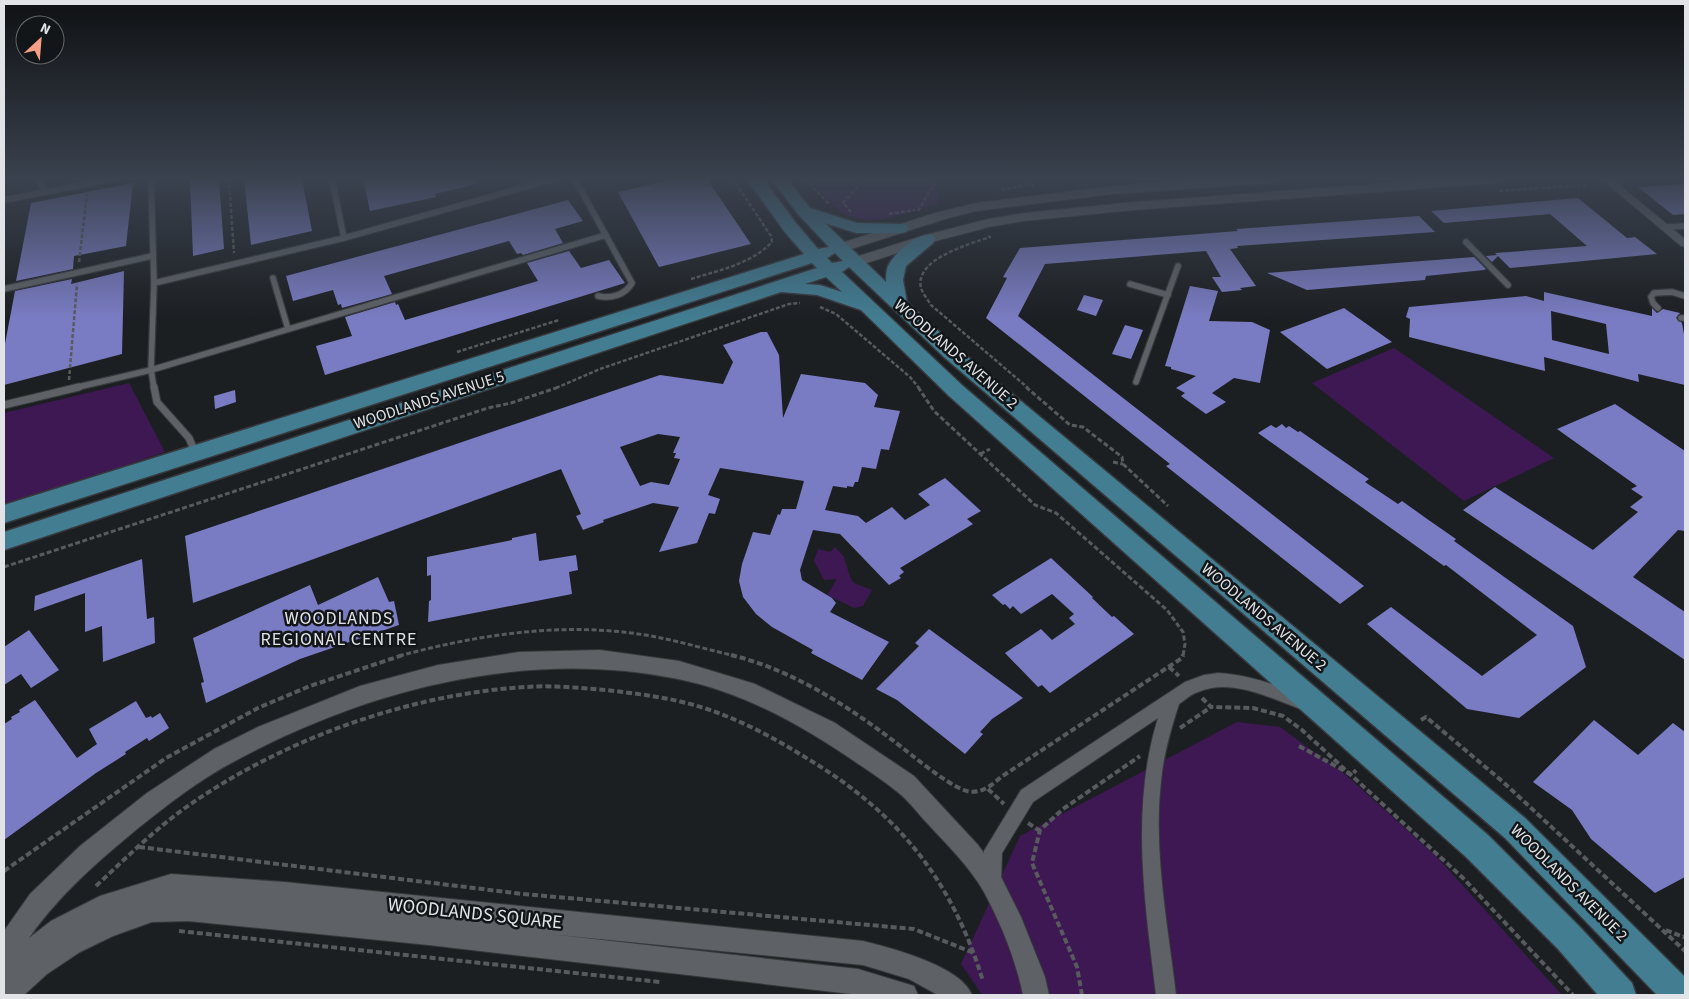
<svg xmlns="http://www.w3.org/2000/svg" width="1689" height="999" font-family="'Source Sans 3',sans-serif">
<style>
.green{fill:#3d1853}
.building{fill:#7a7cc3;fill-rule:evenodd}
.lines{fill:none;stroke-linecap:round;stroke-linejoin:round}
.service-far1-casing{stroke:#37393c;stroke-width:8}
.service-casing{stroke:#37393c;stroke-width:9}
.minor-casing{stroke:#37393c;stroke-width:2}
.tertiary-casing{stroke:#37393c;stroke-width:2}
.secondary-casing{stroke:#37393c;stroke-width:2}
.primary-casing{stroke:#37393c;stroke-width:3}
.path-far2{stroke:#585b5e;stroke-width:2.5;stroke-dasharray:4 2;stroke-linecap:butt}
.path-far1{stroke:#585b5e;stroke-width:3;stroke-dasharray:5 2.5;stroke-linecap:butt}
.path{stroke:#585b5e;stroke-width:4;stroke-dasharray:6 3;stroke-linecap:butt}
.service-far1{stroke:#5e6266;stroke-width:5.5}
.service{stroke:#5e6266;stroke-width:7}
.minor{fill:#5e6266;fill-rule:evenodd}
.tertiary{fill:#5e6266;fill-rule:evenodd}
.secondary{fill:#5e6266;fill-rule:evenodd}
.primary{fill:#427d92;fill-rule:evenodd}
.labels{text-anchor:middle;dominant-baseline:central;stroke-width:5;stroke-linejoin:round;paint-order:stroke}
.street-label{font-size:16px;fill:#e1e3e6;stroke:#131619}
.neighbourhood-label{font-size:18px;letter-spacing:1px;fill:#e1e3e6;stroke:#131619}
.near-street-label{font-size:19px;fill:#e1e3e6;stroke:#131619}
</style>
<rect width="100%" height="100%" fill="#1c1f22"/>
<g class="green">
<path d="M808 179H937L938 204C909 212 865 232 837 209 826 200 819 187 808 179Z"/>
<path d="M1394 348 1554 458 1464 501 1312 383Z"/>
<path d="M129 383 165 452 4 507V413Z"/>
<path d="M835 547 844 557 850 577 854 583 872 590 863 606 854 608 827 595 837 579 824 580 814 561 818 549 830 552Z"/>
<path d="M1237 722 1280 727 1347 776 1436 856 1562 995H982L961 964 1020 836Z"/>
</g>
<g class="building">
<path d="M190 179H219L224 249 193 256Z"/>
<path d="M244 179H302L312 231 251 245Z"/>
<path d="M363 179H476V184L435 194 436 197 370 211Z"/>
<path d="M675 179H707L751 244 659 267 618 192Z"/>
<path d="M133 183 126 246 74 256 73 269 16 281 31 203Z"/>
<path d="M1685 184V214L1673 215 1638 187Z"/>
<path d="M1578 198 1627 238 1635 237 1657 254 1510 268 1498 256 1492 262 1486 256 1497 255 1495 253 1587 246 1550 214 1444 223 1431 211Z"/>
<path d="M568 200 583 221 555 229 563 243 523 255 521 253 517 254 509 241 384 276 392 294 342 308 341 304 338 305 333 290 293 301 286 276Z"/>
<path d="M1419 216 1435 232 1237 246 1238 248 1230 249 1256 286 1240 288 1242 290 1222 292 1212 277H1221L1206 251 1045 264 1018 316 1364 586 1340 604 1166 466 1170 464 986 318 1007 278 1003 277 1020 248 1238 231 1236 229Z"/>
<path d="M569 251 581 268 609 260 625 283 325 375 316 346 352 336 345 317 395 302 396 305 398 304 405 320 538 281 527 263Z"/>
<path d="M1474 257 1486 269 1484 270 1426 276 1425 280 1307 290 1267 273Z"/>
<path d="M124 271 122 354 4 385V349L15 291 72 279 71 284Z"/>
<path d="M1190 286 1218 291 1209 321 1252 322 1270 330 1260 383 1234 378 1212 393 1226 402 1206 414 1181 396 1185 393 1176 388 1196 376 1171 369V367L1165 366Z"/>
<path d="M1544 292 1652 316V308L1657 313 1663 309 1680 313 1676 318 1682 323 1685 340V385L1638 374 1639 382 1544 357 1545 371 1409 337 1410 319 1406 317 1409 307 1526 296 1544 301ZM1551 311 1606 324 1609 354 1552 340Z"/>
<path d="M1084 295 1103 300 1096 316 1077 310Z"/>
<path d="M1344 308 1392 342 1327 369 1280 332Z"/>
<path d="M1125 325 1143 330 1131 359 1112 354Z"/>
<path d="M761 332H767L779 355 783 418 801 374 865 383 878 395 874 407 900 411 889 450 881 449 876 469 862 467 858 482H855L853 487 847 486V488L833 486 825 510 858 516 866 523 892 507 905 520 930 505 918 494 945 478 981 511 967 519 973 524 900 568 904 572 899 576 901 578 889 585 840 534 813 530 800 570 802 580 832 598 836 603 830 612 889 642 862 680 811 653 813 650 772 627 756 614 743 597 739 581 742 564 753 532 770 535 778 514 780 515 782 509H796L804 481 720 468 708 495 720 499 715 514 709 513 697 543 659 552 679 507 653 503 603 520 604 522 583 530 576 516 581 514 561 469 193 603 185 536 660 375 723 384 733 362 723 345ZM658 434 680 437 673 453H676L674 458 680 459 669 485 651 482 640 486 620 447Z"/>
<path d="M235 390 236 402 215 409 214 396Z"/>
<path d="M1615 404 1685 451V531L1678 530 1633 577 1685 612V660L1463 510 1495 487 1593 550 1638 512 1630 507 1643 497 1631 489 1637 486 1557 429Z"/>
<path d="M1282 424 1286 428 1289 426 1298 432 1300 431 1369 479 1365 482 1398 504 1402 501 1430 521 1456 539 1454 541 1573 626 1586 667 1519 718 1467 709 1367 624 1391 607 1482 676 1537 635 1446 565 1444 566 1258 433 1271 425 1276 428Z"/>
<path d="M536 533 539 561 576 555 578 570 569 572 572 594 428 622 429 601 431 600V575L427 576V557L512 540V538Z"/>
<path d="M1051 558 1093 597 1092 598 1112 617 1114 616 1134 634 1050 693 1042 685 1038 687 1005 653 1041 629 1052 640 1075 624 1069 618 1074 614 1052 594 1021 614 1013 606 1010 609 1005 604 1003 605 992 595Z"/>
<path d="M142 559 147 619 154 617 155 643 103 662 102 626 85 632V593L34 611 35 596Z"/>
<path d="M378 577 389 602 394 601 399 625 300 659 206 703 201 683 204 682 193 638 310 585 318 605Z"/>
<path d="M929 629 1023 698 992 719 980 732 983 734 965 754 897 700 876 689 919 646 915 643Z"/>
<path d="M29 630 59 670 31 688 21 674 4 685V647Z"/>
<path d="M35 700 77 758 97 744 89 729 136 701 146 718 151 716 152 718 160 713 169 728 149 741 147 738 125 752 126 754 96 773 4 840V724L12 719 11 717 20 712 19 710Z"/>
<path d="M1594 720 1638 755 1673 723 1685 732V877L1655 893 1591 839 1572 810 1533 782Z"/>
</g>
<g class="lines">
<defs>
<g id="service-far1">
<path d="M38 179 45 192"/>
<path d="M151 179 154 283 151 370 154 388"/>
<path d="M332 179 344 238"/>
<path d="M575 179 632 283C625 295 611 299 598 296"/>
<path d="M4 200 112 179"/>
<path d="M1666 227 1685 226"/>
<path d="M1466 242 1508 285"/>
<path d="M273 278 288 329"/>
<path d="M154 283 344 238 554 179"/>
<path d="M1130 284 1168 295"/>
<path d="M4 289 152 256"/>
<path d="M1658 308 1653 303 1651 297 1654 293 1672 292 1685 296"/>
<path d="M1681 318H1685"/>
<path d="M1136 382 1178 266"/>
<path d="M74 388 151 370 606 235"/>
</g>
<g id="service">
<path d="M154 387 157 402 189 438 195 452"/>
<path d="M4 405 79 387"/>
</g>
<g id="minor">
<path d="M1598 179H1610L1617 183 1685 239V247L1681 246 1611 187Z"/>
<path d="M1218 673C1251 675 1279 686 1309 698L1311 703 1309 708 1303 710C1272 699 1232 677 1198 692 1191 694 1185 700 1179 704 1171 729 1163 756 1161 782 1153 852 1168 925 1176 995H1156C1145 904 1130 808 1158 718L1033 802 1002 853 1001 882 999 889 992 891 985 889 983 882 984 851 1021 790 1185 682 1204 675Z"/>
</g>
<path id="tertiary" d="M600 650 679 661 755 684 835 723 914 776 978 845 1000 875 1021 917 1045 977 1049 995H1023C1016 961 1001 923 984 892 970 867 948 846 929 825 918 814 908 799 895 790 884 781 872 773 860 765 805 727 744 692 678 679 526 648 367 689 233 762 199 780 167 805 137 829 97 862 59 895 29 938L51 921 100 896 171 874 284 882 863 941C891 948 961 966 972 995H938L909 979 863 965 549 934 858 969 914 986 918 995H860L429 945 188 921 152 922 113 936 80 952 47 974 24 995H4V931L30 894 80 846 147 793 214 749 258 727 360 686 438 665 519 652Z"/>
<g id="secondary">
<path d="M1214 179H1279L1272 183 1113 194 976 211 945 219 845 251H835L832 248 835 245 935 213 976 203 1113 186Z"/>
<path d="M1443 179H1504L1497 183 1134 210 1024 221 989 227 932 242 854 267 849 265 846 262 849 259 922 236 988 219 1024 213 1134 202Z"/>
</g>
<path id="primary" d="M747 179H763L796 223 818 249 829 247 798 214 771 179H787L810 208 857 223 906 224 908 228 906 232 900 233H856L825 223 886 282C886 276 886 271 888 266 895 252 918 232 933 235L935 239 933 243 906 266 903 280 907 302 958 349 1525 818 1685 977V995H1657L1505 838 944 357 849 267 842 272 963 386 1488 835 1580 927 1632 983 1636 995H1598L1558 949 1466 857 949 396 861 310 817 295 781 292 4 550V532L817 268 812 263 4 523V505L804 254 784 231ZM835 253 843 261 832 263 827 258ZM826 277 842 292 820 285 805 284Z"/>
</defs>
<use href="#service-far1" class="service-far1-casing"/>
<use href="#service" class="service-casing"/>
<use href="#minor" class="minor-casing"/>
<use href="#tertiary" class="tertiary-casing"/>
<use href="#secondary" class="secondary-casing"/>
<use href="#primary" class="primary-casing"/>
<g class="path-far2">
<path d="M229 179 234 253"/>
<path d="M805 179 830 205"/>
<path d="M1001 190 1031 184 1035 188"/>
<path d="M1499 191 1586 185"/>
<path d="M918 211 937 179"/>
<path d="M851 212 843 203 864 179"/>
<path d="M889 214 915 210"/>
<path d="M988 236 990 237C970 244 914 259 921 288 923 294 928 300 931 305L1028 388"/>
<path d="M79 262 87 194"/>
<path d="M691 279C720 270 751 264 772 242L771 236 733 179"/>
<path d="M820 307 836 314 910 377 919 388"/>
<path d="M457 352 559 320"/>
<path d="M69 380 77 284"/>
<path d="M556 388 600 369 789 304 800 303"/>
</g>
<g class="path-far1">
<path d="M918 387 934 411 1035 505 1056 513 1167 610 1183 632 1185 644 1183 656"/>
<path d="M1026 387 1070 425 1083 427 1122 457 1123 464 1168 506"/>
<path d="M980 454 990 449"/>
<path d="M1113 462 1123 464"/>
<path d="M4 567 488 408 511 403 559 387"/>
<path d="M399 656C480 634 567 621 651 636 679 641 708 650 736 656"/>
</g>
<g class="path">
<path d="M731 655C792 670 845 704 895 742 912 755 945 783 964 790 978 796 991 786 1001 777L1182 658 1183 655"/>
<path d="M1169 667 1179 676"/>
<path d="M1202 698 1211 707 1253 708 1283 716 1302 730 1463 878 1573 995"/>
<path d="M1421 720 1426 717 1502 781 1685 951"/>
<path d="M1180 728 1211 707"/>
<path d="M1299 746 1352 775 1356 770"/>
<path d="M988 789 1004 804"/>
<path d="M1028 823 1040 831"/>
<path d="M139 847 523 894 914 929 974 953"/>
<path d="M4 871 166 758 258 708 310 686 403 655"/>
<path d="M96 886C125 859 153 831 185 808 281 740 408 694 526 687 553 685 580 688 606 690 640 694 674 698 707 709 743 721 776 739 808 759 898 813 952 880 983 981"/>
<path d="M1666 930 1683 937 1685 936"/>
<path d="M179 931 660 982"/>
<path d="M1082 995 1077 967 1032 863 1040 830 1063 809 1140 756"/>
</g>
<use href="#service-far1" class="service-far1"/>
<use href="#service" class="service"/>
<use href="#minor" class="minor"/>
<use href="#tertiary" class="tertiary"/>
<use href="#secondary" class="secondary"/>
<use href="#primary" class="primary"/>
</g>
<linearGradient id="sky" x2="0" y2="1"><stop stop-color="#0f1113"/><stop offset="0.56" stop-color="#3a424f"/><stop offset="1" stop-color="#3a424f" stop-opacity="0"/></linearGradient>
<rect width="1689" height="319" fill="url(#sky)"/>
<g class="labels">
<g class="street-label">
<text transform="translate(956 354) rotate(41)">WOODLANDS AVENUE 2</text>
<text transform="translate(429 400) rotate(-18)">WOODLANDS AVENUE 5</text>
<text transform="translate(1264 617) rotate(40)">WOODLANDS AVENUE 2</text>
<text transform="translate(1569 883) rotate(45)">WOODLANDS AVENUE 2</text>
</g>
<g class="neighbourhood-label">
<text x="339" y="618">WOODLANDS<tspan x="339" dy="21">REGIONAL CENTRE</tspan></text>
</g>
<g class="near-street-label">
<text transform="translate(475 914) rotate(6)">WOODLANDS SQUARE</text>
</g>
</g>
<rect width="1689" height="999" fill="none" stroke="#e1e3e6" stroke-width="10"/>
<g transform="translate(40 40) rotate(26)"><circle r="24" fill="#131619" stroke="#65686b"/>
<path d="M0-4L9 19L0 12L-9 19Z" fill="#f49e86"/>
<text y="-8" font-size="14" font-weight="bold" text-anchor="middle" fill="#e1e3e6">N</text>
</g>
</svg>
